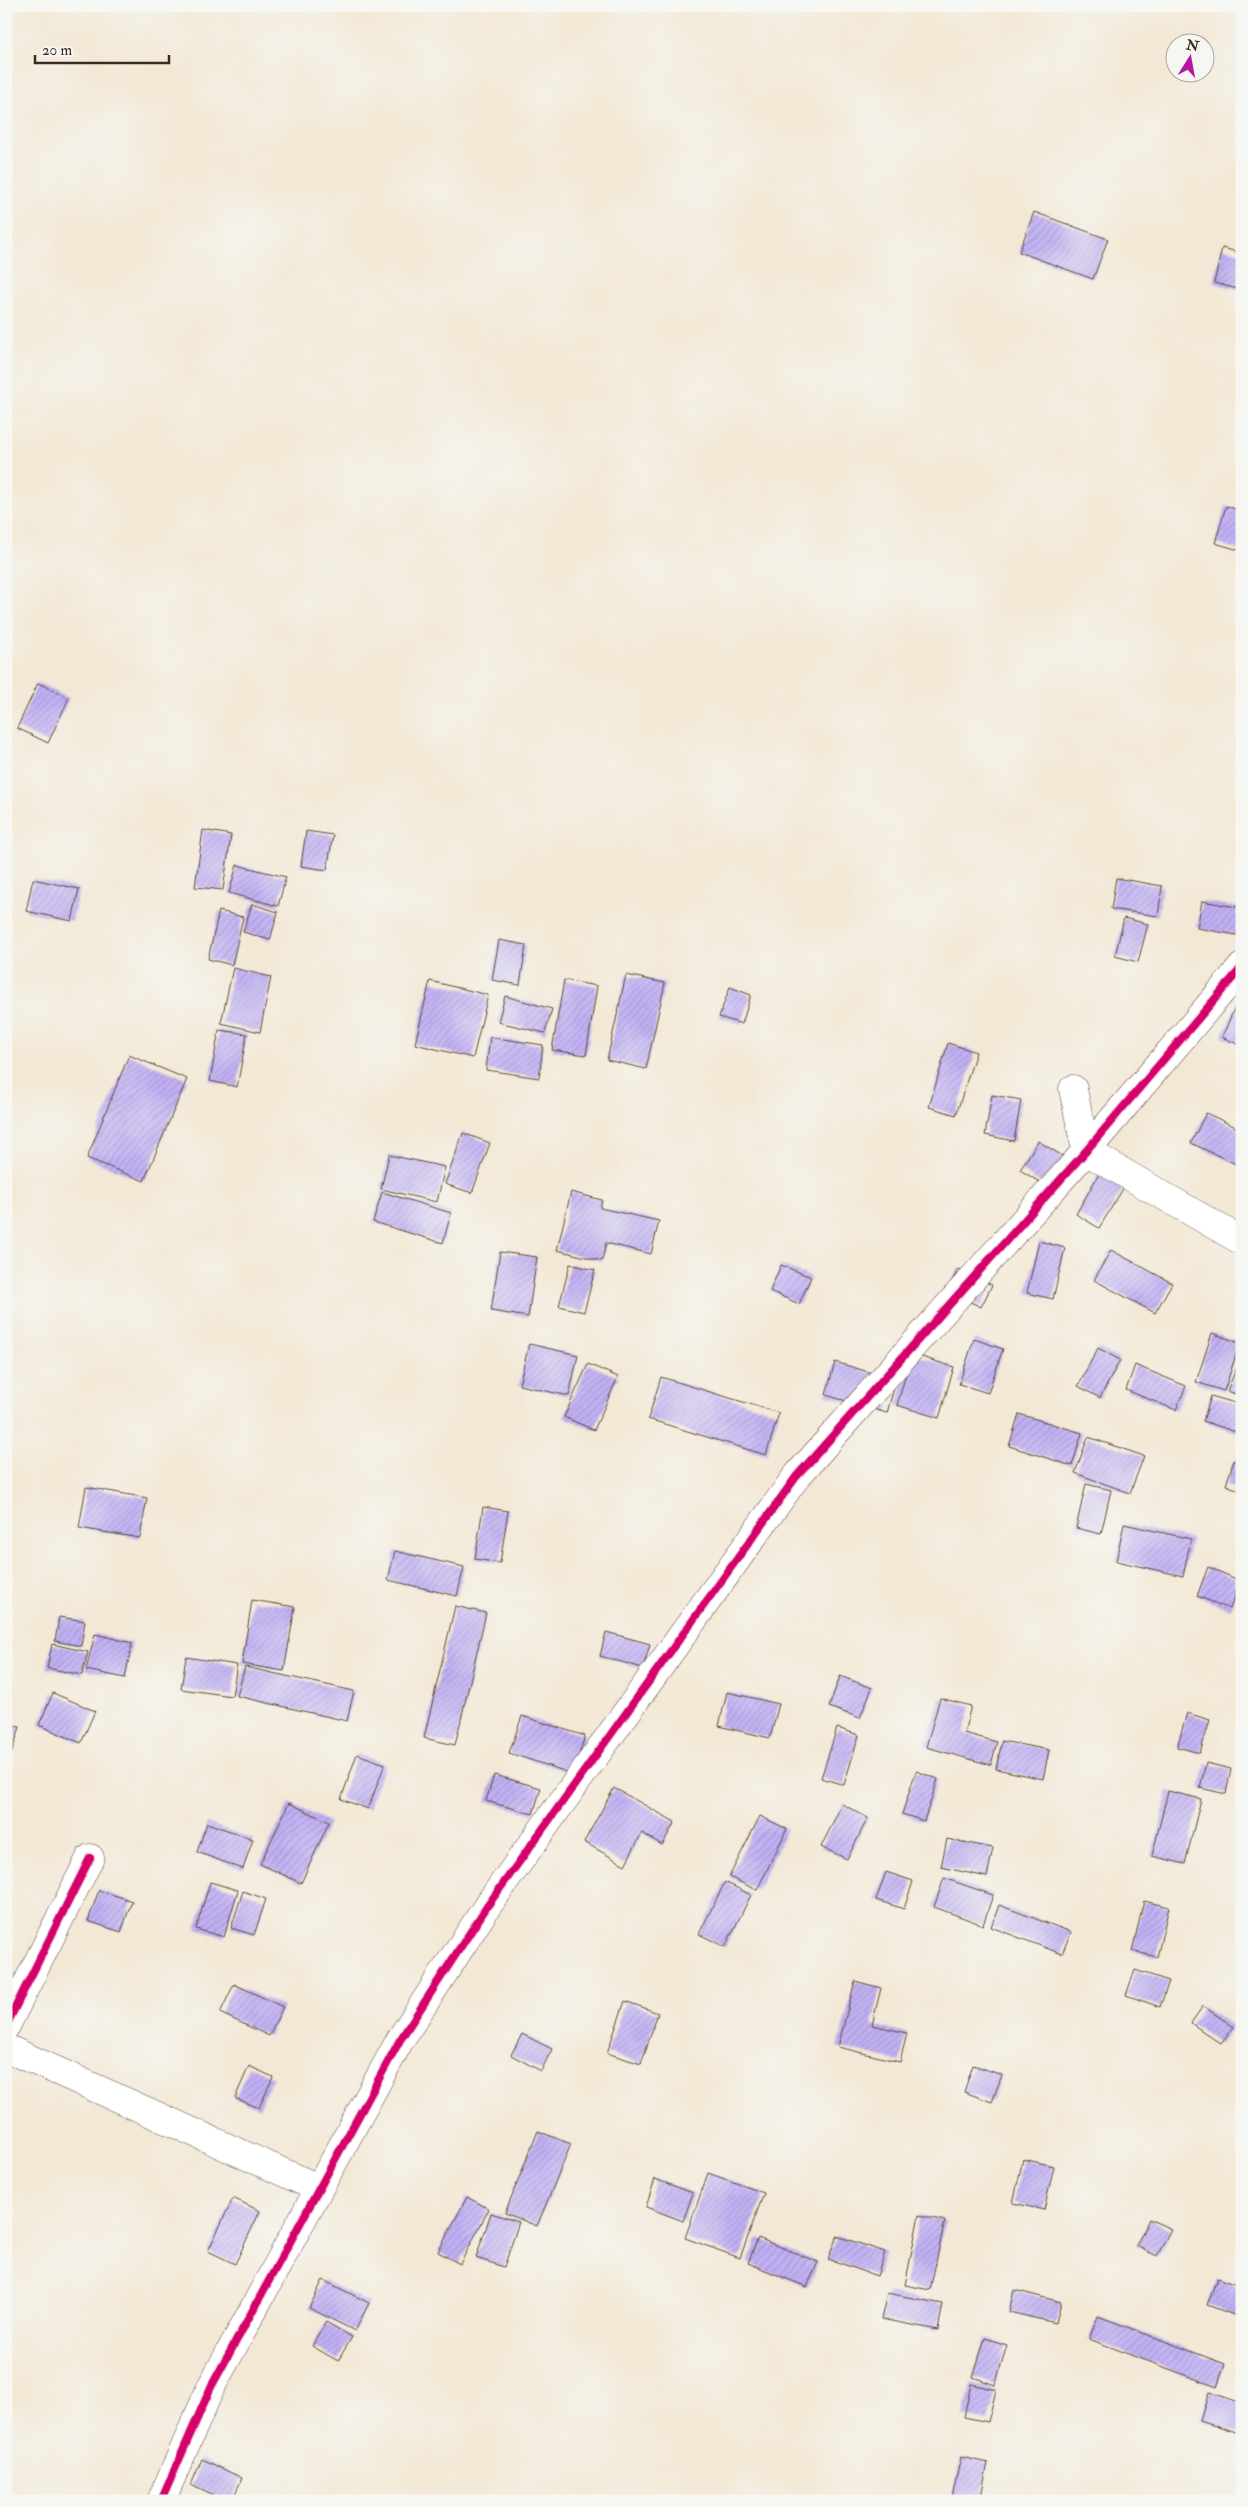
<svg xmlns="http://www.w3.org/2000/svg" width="1248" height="2507" font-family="'IM FELL Double Pica',serif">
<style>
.building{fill:url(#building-hatch)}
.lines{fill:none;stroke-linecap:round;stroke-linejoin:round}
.minor-casing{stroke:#574639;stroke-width:29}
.minor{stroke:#fff;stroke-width:28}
.cycleway-casing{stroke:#f6f6f2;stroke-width:11}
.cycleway{stroke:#d6006c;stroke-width:8}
</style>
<defs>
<pattern id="building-hatch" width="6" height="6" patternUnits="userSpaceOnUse" patternTransform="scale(1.25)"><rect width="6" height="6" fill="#c2b2f6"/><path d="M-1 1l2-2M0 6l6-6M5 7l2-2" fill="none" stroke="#9f91c7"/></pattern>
</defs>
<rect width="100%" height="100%" fill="#f6f6f2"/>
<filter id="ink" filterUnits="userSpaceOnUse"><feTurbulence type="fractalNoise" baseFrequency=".02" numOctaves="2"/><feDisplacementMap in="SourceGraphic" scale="10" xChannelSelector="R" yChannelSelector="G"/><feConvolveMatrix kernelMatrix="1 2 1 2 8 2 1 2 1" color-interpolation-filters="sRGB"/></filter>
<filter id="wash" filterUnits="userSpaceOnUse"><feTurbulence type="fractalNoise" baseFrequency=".0096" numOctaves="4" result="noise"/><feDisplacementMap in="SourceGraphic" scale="20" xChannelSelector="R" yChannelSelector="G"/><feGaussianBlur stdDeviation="1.12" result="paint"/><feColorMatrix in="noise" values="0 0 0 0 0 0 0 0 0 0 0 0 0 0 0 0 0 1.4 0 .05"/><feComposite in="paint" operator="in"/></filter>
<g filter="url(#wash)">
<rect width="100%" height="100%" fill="#f3e8d5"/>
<g id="blocks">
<g class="building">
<path d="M1034 212 1108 239 1093 279 1019 252Z"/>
<path d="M1222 248 1242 253V290L1214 283Z"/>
<path d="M1226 506 1242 511V551L1215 543Z"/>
<path d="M38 683 69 698 48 743 17 728Z"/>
<path d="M203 830 231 835 223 890 195 887Z"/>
<path d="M306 831 333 835 327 870 301 866Z"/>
<path d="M237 865 286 877 278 906 229 893Z"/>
<path d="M1116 878 1162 886 1158 916 1111 909Z"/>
<path d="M33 879 79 889 72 921 26 911Z"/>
<path d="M1202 901 1242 908V936L1197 928Z"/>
<path d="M252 904 278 912 270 940 243 932Z"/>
<path d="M219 911 243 917 232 965 208 959Z"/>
<path d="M1124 918 1148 924 1138 962 1115 956Z"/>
<path d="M499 940 526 945 520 985 492 980Z"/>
<path d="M233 968 271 977 260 1032 221 1023Z"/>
<path d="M626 975 665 983 646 1069 607 1060Z"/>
<path d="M564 980 597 986 586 1055 552 1050Z"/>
<path d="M430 981 488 995 473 1058 415 1044Z"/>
<path d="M730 987 751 995 742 1024 719 1017Z"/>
<path d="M505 996 552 1009 545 1033 498 1022Z"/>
<path d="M1235 1007 1242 1009V1046L1222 1037Z"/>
<path d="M219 1030 247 1034 237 1087 210 1081Z"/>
<path d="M490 1037 543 1045 539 1078 486 1070Z"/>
<path d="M948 1043 976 1052 956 1115 929 1107Z"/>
<path d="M129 1055 187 1079 144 1181 87 1158Z"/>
<path d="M992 1095 1021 1100 1014 1141 985 1135Z"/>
<path d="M1206 1113 1242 1130V1167L1191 1143Z"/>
<path d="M463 1133 490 1143 472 1193 445 1184Z"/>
<path d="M1038 1141 1069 1160 1051 1189 1020 1170Z"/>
<path d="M389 1155 445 1167 437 1202 381 1189Z"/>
<path d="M1100 1172 1124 1187 1099 1228 1076 1214Z"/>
<path d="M382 1192 451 1213 443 1243 373 1222Z"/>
<path d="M571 1192 602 1200 600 1208 659 1221 651 1254 606 1243 602 1261 557 1250Z"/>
<path d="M1039 1241 1065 1248 1053 1299 1027 1293Z"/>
<path d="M1111 1250 1172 1283 1155 1313 1094 1280Z"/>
<path d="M500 1252 537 1257 528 1317 491 1311Z"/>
<path d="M570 1264 595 1270 584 1312 559 1306Z"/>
<path d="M781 1265 811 1277 799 1304 770 1291Z"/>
<path d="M958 1269 992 1285 981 1307 947 1291Z"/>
<path d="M1212 1333 1240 1343 1224 1391 1196 1382Z"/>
<path d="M974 1339 1003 1349 988 1393 959 1384Z"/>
<path d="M529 1344 578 1355 569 1396 519 1385Z"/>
<path d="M1098 1348 1120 1360 1100 1398 1078 1386Z"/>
<path d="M912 1354 954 1367 939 1418 897 1405Z"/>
<path d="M835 1362 896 1380 887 1413 826 1395Z"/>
<path d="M588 1364 618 1377 594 1430 564 1417Z"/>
<path d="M1135 1365 1186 1386 1176 1410 1126 1390Z"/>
<path d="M1236 1369 1242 1371V1396L1227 1391Z"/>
<path d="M661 1377 779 1413 766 1455 648 1419Z"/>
<path d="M1211 1396 1242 1405V1434L1203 1421Z"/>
<path d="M1019 1414 1082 1433 1072 1466 1009 1446Z"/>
<path d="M1088 1437 1144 1456 1130 1493 1075 1473Z"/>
<path d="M1234 1460 1242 1463V1491L1226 1485Z"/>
<path d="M1086 1484 1111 1490 1101 1534 1076 1528Z"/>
<path d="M86 1487 147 1498 140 1538 79 1528Z"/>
<path d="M483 1507 508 1511 500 1563 475 1559Z"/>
<path d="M1124 1524 1191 1539 1183 1576 1116 1561Z"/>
<path d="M395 1551 464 1567 457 1596 388 1580Z"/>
<path d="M1208 1567 1241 1581 1230 1609 1197 1596Z"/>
<path d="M252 1600 295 1607 284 1671 242 1664Z"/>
<path d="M455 1606 486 1613 455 1745 424 1738Z"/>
<path d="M59 1617 85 1621 81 1646 55 1641Z"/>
<path d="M606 1632 650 1644 643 1668 600 1656Z"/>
<path d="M95 1634 132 1643 125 1678 86 1670Z"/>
<path d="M52 1644 88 1652 82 1675 47 1668Z"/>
<path d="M186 1657 237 1665 232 1696 181 1689Z"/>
<path d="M245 1667 354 1691 347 1721 237 1696Z"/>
<path d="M840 1676 872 1688 860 1718 829 1707Z"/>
<path d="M727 1692 779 1704 770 1738 719 1726Z"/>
<path d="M53 1693 95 1711 81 1743 39 1725Z"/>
<path d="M940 1698 971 1706 964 1733 997 1742 991 1765 926 1747Z"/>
<path d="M1187 1713 1210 1720 1200 1753 1177 1747Z"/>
<path d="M522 1716 585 1736 573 1774 509 1753Z"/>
<path d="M6 1722 20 1727 7 1766H6Z"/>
<path d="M837 1728 859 1735 844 1785 821 1778Z"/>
<path d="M1002 1741 1049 1750 1043 1779 996 1769Z"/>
<path d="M357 1754 385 1764 368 1809 341 1799Z"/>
<path d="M1206 1763 1231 1769 1226 1794 1200 1788Z"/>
<path d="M916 1771 938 1779 924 1821 902 1814Z"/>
<path d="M494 1775 541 1788 533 1814 486 1801Z"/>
<path d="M614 1788 675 1822 662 1845 642 1833 625 1865 584 1842Z"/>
<path d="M1168 1791 1201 1799 1185 1864 1152 1856Z"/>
<path d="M289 1803 329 1822 301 1883 260 1864Z"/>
<path d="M842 1804 868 1818 847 1859 821 1847Z"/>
<path d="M760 1816 787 1829 757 1890 729 1877Z"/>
<path d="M207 1823 253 1839 243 1869 197 1852Z"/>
<path d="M947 1839 993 1848 987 1877 941 1867Z"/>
<path d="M886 1872 913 1881 904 1909 876 1900Z"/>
<path d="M944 1878 993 1895 983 1925 934 1907Z"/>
<path d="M210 1882 238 1890 224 1937 196 1929Z"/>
<path d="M725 1882 751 1895 725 1947 699 1934Z"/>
<path d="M99 1890 132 1901 121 1932 88 1921Z"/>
<path d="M243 1891 266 1899 254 1935 231 1928Z"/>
<path d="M1144 1901 1169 1907 1157 1957 1132 1951Z"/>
<path d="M999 1905 1071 1932 1062 1954 991 1927Z"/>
<path d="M1135 1970 1169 1981 1160 2007 1126 1995Z"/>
<path d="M855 1981 881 1988 872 2025 907 2033 900 2062 838 2047Z"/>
<path d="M234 1984 283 2007 269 2036 220 2013Z"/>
<path d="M625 2001 658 2013 641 2064 607 2053Z"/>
<path d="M1203 2006 1234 2027 1221 2044 1191 2023Z"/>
<path d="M522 2034 552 2049 541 2071 511 2055Z"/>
<path d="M973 2065 1002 2075 992 2102 964 2092Z"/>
<path d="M249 2066 273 2077 259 2108 235 2098Z"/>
<path d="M538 2131 571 2144 537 2226 505 2213Z"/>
<path d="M1023 2159 1054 2166 1044 2210 1013 2203Z"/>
<path d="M708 2173 764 2193 740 2258 685 2238Z"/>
<path d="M655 2179 693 2193 683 2221 646 2207Z"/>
<path d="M467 2197 489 2209 460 2264 438 2252Z"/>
<path d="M233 2198 260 2211 235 2264 208 2251Z"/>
<path d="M491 2213 519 2222 504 2267 476 2258Z"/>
<path d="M919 2215 945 2221 930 2290 905 2285Z"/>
<path d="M1149 2219 1171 2229 1157 2256 1136 2246Z"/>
<path d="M837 2236 885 2252 877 2276 828 2259Z"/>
<path d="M758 2238 818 2262 807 2287 748 2263Z"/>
<path d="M1217 2278 1242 2287V2318L1207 2305Z"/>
<path d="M323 2280 369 2303 355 2331 309 2308Z"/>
<path d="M1014 2290 1061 2302 1056 2323 1009 2312Z"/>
<path d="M887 2293 943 2304 938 2330 881 2319Z"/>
<path d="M1098 2316 1225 2364 1217 2387 1089 2339Z"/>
<path d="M326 2322 352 2337 338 2361 312 2346Z"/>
<path d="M985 2338 1007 2345 995 2385 973 2377Z"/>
<path d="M971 2384 996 2390 988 2422 964 2417Z"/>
<path d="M1209 2392 1242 2403V2434L1200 2420Z"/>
<path d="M961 2457 988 2463 980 2501H951Z"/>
<path d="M202 2459 242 2478 232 2501H224L191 2485Z"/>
</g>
</g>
</g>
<g filter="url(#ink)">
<use href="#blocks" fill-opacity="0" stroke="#574639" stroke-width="1"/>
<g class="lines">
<defs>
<g id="minor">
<path d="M1073 1089 1086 1151 1242 1241"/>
<path d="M6 2026 90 1858"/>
<path d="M6 2048 318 2188"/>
<path d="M161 2501 211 2387 400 2040 488 1905 796 1477 1086 1151 1242 967"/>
</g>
</defs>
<use href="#minor" class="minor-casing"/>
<use href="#minor" class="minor"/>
<defs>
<g id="cycleway">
<path d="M6 2026 90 1858"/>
<path d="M161 2501 211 2387 400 2040 488 1905 796 1477 1086 1151 1242 967"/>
</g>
</defs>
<use href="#cycleway" class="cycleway-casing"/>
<use href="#cycleway" class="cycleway"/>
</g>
</g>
<rect width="1248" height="2507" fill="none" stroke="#f6f6f2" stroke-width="25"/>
<g transform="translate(1190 58) rotate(11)"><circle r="24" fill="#f6f6f2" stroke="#aba49d"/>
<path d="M0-4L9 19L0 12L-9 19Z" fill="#b5179e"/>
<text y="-8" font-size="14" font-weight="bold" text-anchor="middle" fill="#3b2a1e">N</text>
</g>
<path d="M35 55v8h134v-8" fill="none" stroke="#3b2a1e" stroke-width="2.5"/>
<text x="42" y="55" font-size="15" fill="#3b2a1e" stroke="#f6f6f2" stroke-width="4" paint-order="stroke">20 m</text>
</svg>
